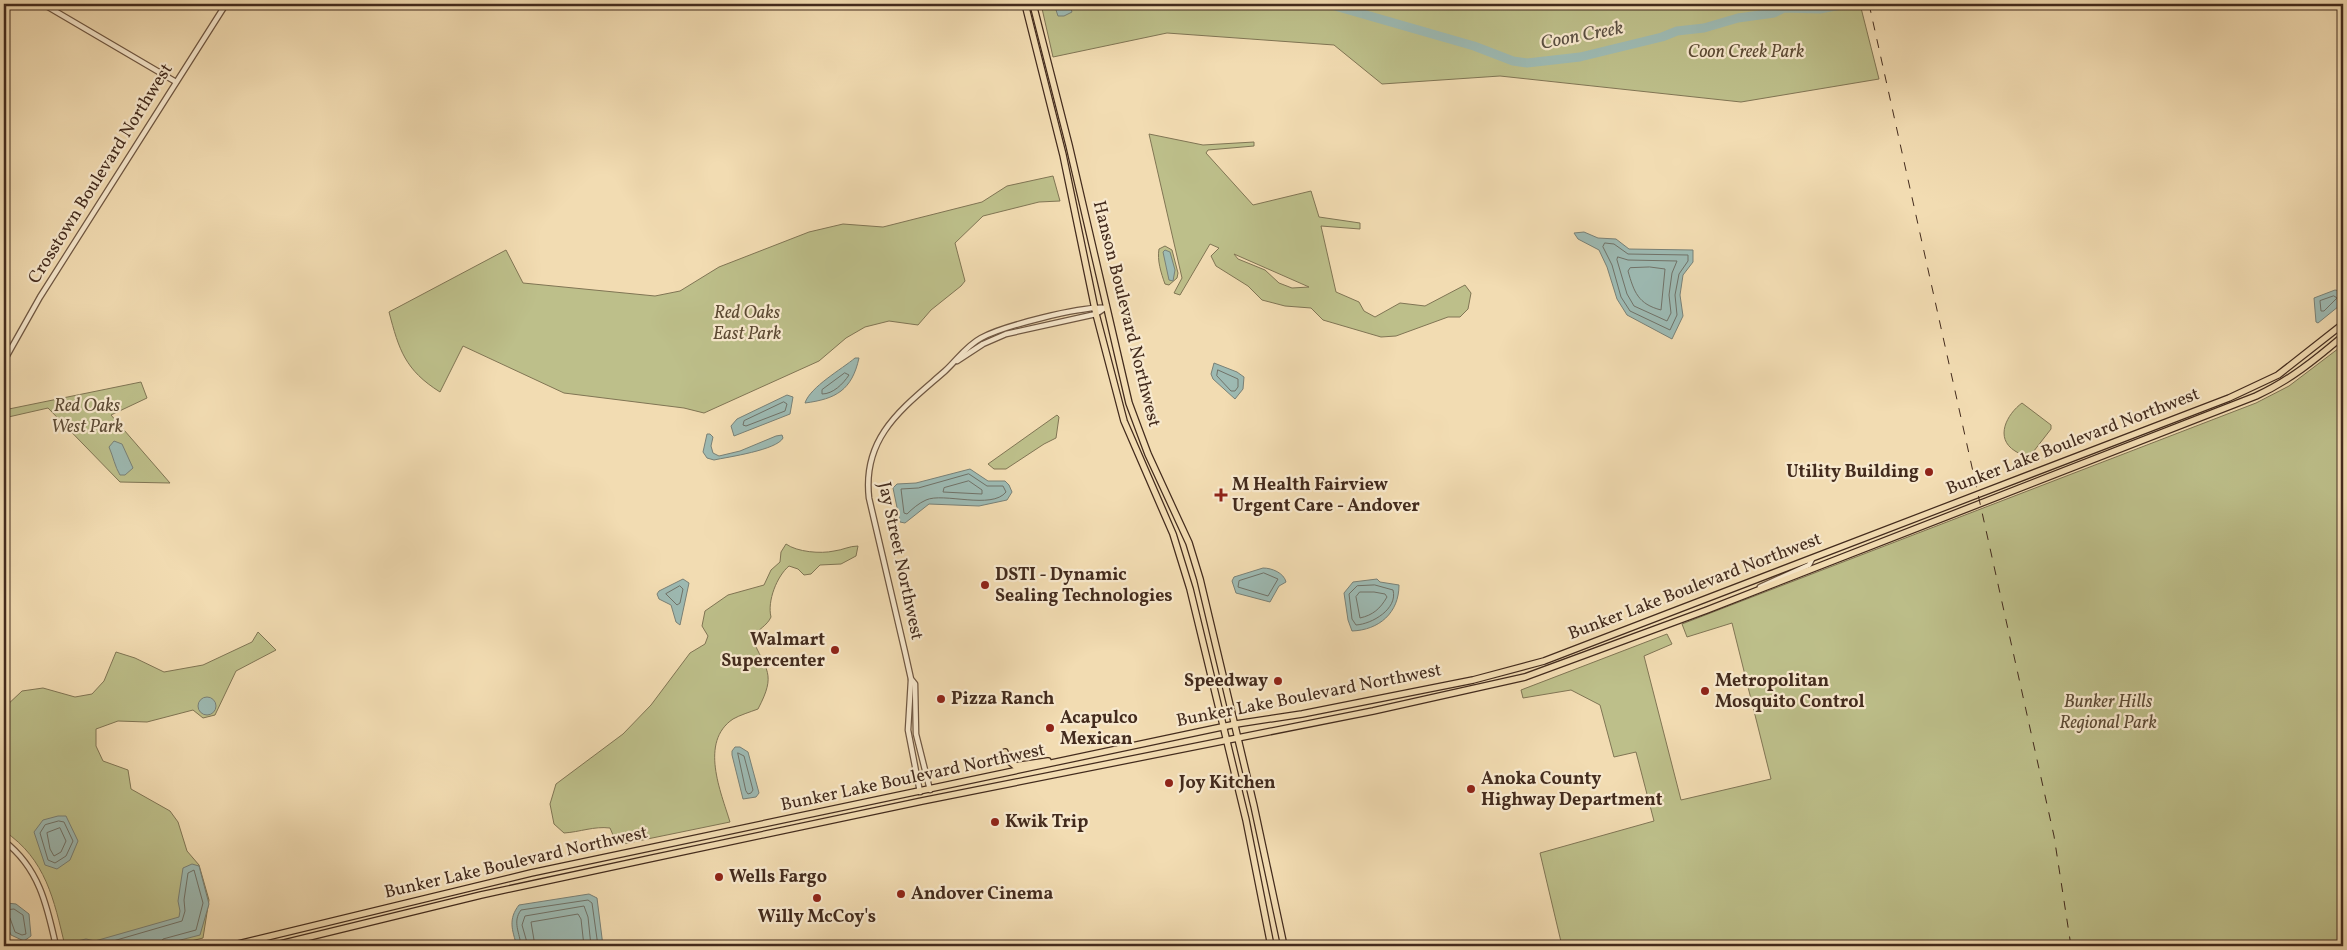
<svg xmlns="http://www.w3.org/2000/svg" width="2347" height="950" font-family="Vollkorn,serif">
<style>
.green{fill:#bdbf8a;stroke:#807554;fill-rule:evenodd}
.water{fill:#9dbab3;stroke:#798177}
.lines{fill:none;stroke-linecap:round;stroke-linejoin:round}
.shore{stroke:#707268;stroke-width:1}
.river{stroke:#9dbab3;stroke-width:9}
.minor-casing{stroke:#6f5742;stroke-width:7}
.major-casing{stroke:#432b1d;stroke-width:8}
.minor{stroke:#f7e8cd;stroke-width:4.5}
.major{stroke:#f2dcb2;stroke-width:5.5}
.rail{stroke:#432b1d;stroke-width:1;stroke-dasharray:9 9;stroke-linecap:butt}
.poi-dot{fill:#8f2418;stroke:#f7e8cd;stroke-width:2}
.labels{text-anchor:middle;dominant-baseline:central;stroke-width:4.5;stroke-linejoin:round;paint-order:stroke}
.park-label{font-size:18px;font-style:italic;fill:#5b4933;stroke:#f7e8cd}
.street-label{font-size:18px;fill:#432b1d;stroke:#f7e8cd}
.poi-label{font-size:18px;font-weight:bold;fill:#432b1d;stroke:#f7e8cd;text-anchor:start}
.water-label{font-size:19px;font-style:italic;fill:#5a4f42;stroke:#f7e8cd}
</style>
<rect width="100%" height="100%" fill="#f2dcb2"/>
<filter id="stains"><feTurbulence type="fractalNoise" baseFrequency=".004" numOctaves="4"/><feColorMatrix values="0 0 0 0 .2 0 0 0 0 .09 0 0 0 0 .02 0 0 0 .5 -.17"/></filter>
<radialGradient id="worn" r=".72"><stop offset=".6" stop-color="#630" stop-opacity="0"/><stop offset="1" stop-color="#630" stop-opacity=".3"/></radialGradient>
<g class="green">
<path d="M1041 4H1860L1879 79 1741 102 1500 76 1382 84 1334 45 1167 33 1053 57Z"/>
<path d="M1149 134 1203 145 1254 142V146L1208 150 1206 153 1253 205 1311 191 1319 217 1360 223V229L1321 226 1336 292 1359 302 1364 311 1375 317 1400 303 1425 306 1465 285 1471 293 1468 309 1460 317H1448L1396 336 1381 337 1323 320 1311 308 1285 306 1262 300 1248 286 1216 266 1211 256 1219 248 1210 244 1180 295 1174 293 1182 278ZM1234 254 1309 287 1292 288 1279 283 1265 270 1238 259Z"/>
<path d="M1053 176 1060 201 1039 202 983 216 955 243 965 281 961 286 931 310 918 325 889 321 865 327 846 338 819 361 704 413 684 408 564 393 463 346 440 392C405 370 399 350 389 312L506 250 523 283 655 296 680 291 719 267 809 232 843 224 883 227 982 202 1007 186Z"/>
<path d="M1165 246 1172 250 1178 273 1177 278 1169 285 1165 284C1161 273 1157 260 1159 249Z"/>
<path d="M2343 345V946H1562L1540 853 1654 821 1636 752 1614 757 1600 705 1571 690 1523 698 1521 690 1667 634 1672 644 1644 656 1681 800 1771 779 1732 623 1687 637 1682 624 2256 403 2289 386Z"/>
<path d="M141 382 147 398 111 415 170 483 120 482 48 408 4 418V410Z"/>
<path d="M2022 403 2051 425V429L2030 456C2025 455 2019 454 2015 451 1994 438 2007 414 2022 403Z"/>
<path d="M1057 415 1059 417 1056 438 1044 444 1006 469H994L988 464Z"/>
<path d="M786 544C797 552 821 554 834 551 843 550 849 546 858 546L856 556 841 564 820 565 811 574 804 575 798 569 789 566C777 576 767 601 771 617 767 626 758 629 752 638 766 671 777 673 758 709 750 712 740 715 733 719 699 742 721 792 730 822L623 844 616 842 610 828C594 826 580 832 564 833L554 824 550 804 556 784 623 734 651 705 690 653 705 644 708 636 702 626 705 611 728 595 764 585 771 570 780 562 781 552Z"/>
<path d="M258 632 276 650 236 671 215 715 203 718 193 710 147 722 118 721 96 729V746L103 761 128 770 131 789 170 811 178 822 187 851 199 865 209 900 203 938 171 946H65C54 900 46 859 4 831V708L22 691 43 688 75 697 92 694 104 681 116 652 135 658 164 672 203 665 252 642Z"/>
</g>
<g class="water">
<path d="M1054 4H1069L1072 12 1064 16H1058Z"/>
<path d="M1584 232 1598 238 1616 239 1629 249 1693 250V262L1683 275 1680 295 1683 316 1672 339 1627 315 1617 299 1607 267 1599 250 1578 239 1574 233Z"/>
<path d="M1165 250 1170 252 1175 270 1173 281 1169 280 1163 252Z"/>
<path d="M2335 290 2340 291 2343 298 2339 306 2318 323 2316 322 2314 298Z"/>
<path d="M855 358H859C852 390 836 399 805 403 810 387 842 369 855 358Z"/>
<path d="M1214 363 1237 372 1244 377 1243 389 1235 399 1213 379 1211 374Z"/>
<path d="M787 395 793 397 790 414 734 436 731 426 737 419Z"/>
<path d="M707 434H710L713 437 711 446 713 453 719 456 740 451 776 436 782 435 783 438C777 450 728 457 714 460L707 458 703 452Z"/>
<path d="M114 441 122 444 133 468 125 475H120C115 467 113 456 109 447Z"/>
<path d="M970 469 988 481H1005L1009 485 1012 492 1007 500 979 506 929 504 905 523 900 522 893 488 897 484 916 483Z"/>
<path d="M1263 568C1272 568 1284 573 1286 582L1279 586 1270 602 1236 593 1232 581 1234 577Z"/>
<path d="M683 579 689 583 680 625 676 622 671 605 659 599 657 594 659 591Z"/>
<path d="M1377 579 1380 582 1399 585C1399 613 1379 630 1352 631L1348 620 1344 593 1353 582Z"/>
<circle cx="207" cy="706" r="9"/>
<path d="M735 747H740L748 752 759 793 756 797 743 799 732 755V751Z"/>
<path d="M58 816H66L78 841 70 860 57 869 45 865 34 832 43 820Z"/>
<path d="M192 864 199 866 209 904 200 935 157 946H73L77 941 86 939 95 941 179 917 180 911 178 901 183 868Z"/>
<path d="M589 894 597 898 603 946H517C512 930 508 919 519 905Z"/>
<path d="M7 903 16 904 29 914 31 936 24 941 11 935 7 926 4 906Z"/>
</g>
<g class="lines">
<g class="shore">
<path d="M1605 243 1614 244 1628 254 1688 255V261L1679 274 1675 295 1677 315 1670 330 1630 311 1621 297 1612 265 1603 247Z"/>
<path d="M1618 257 1628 260 1677 261 1672 273 1669 295 1671 313 1667 321 1634 306 1627 294 1617 260Z"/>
<path d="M1650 267 1665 269 1661 310C1638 304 1634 292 1628 271L1630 268Z"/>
<path d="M2334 296 2337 298 2324 311H2321L2320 301Z"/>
<path d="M1218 370 1238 379V387L1235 391H1231L1217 376Z"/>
<path d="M845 373 849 375C843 384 833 394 822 394V390Z"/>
<path d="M784 402 787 404 785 411 746 426 743 425 744 421Z"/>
<path d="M969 474 987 486H1003L1006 492C992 510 943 492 926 500 919 503 912 509 907 514L904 513 901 489 918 488Z"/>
<path d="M969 481 982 490V494L943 492 944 488Z"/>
<path d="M1264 573 1278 579 1268 596 1238 587 1239 581Z"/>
<path d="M1375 585 1393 590C1398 609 1372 624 1356 625L1352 619 1349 594 1357 586Z"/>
<path d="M680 586 683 589 680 603 677 605 666 594Z"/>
<path d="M1360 592H1374L1385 594 1387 597C1380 609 1373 615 1360 618L1356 597Z"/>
<path d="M738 753 744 756 753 790 751 793 748 794 746 791Z"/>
<path d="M59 821 64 822 73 841 66 856 55 863 48 860 40 833 45 825Z"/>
<path d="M60 828 66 841 61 852 54 856 50 849 47 833Z"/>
<path d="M4 910 14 909 23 915 26 934 22 935 15 932 10 918 4 916"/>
<path d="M96 946 182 921 185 911 184 900 188 873 194 870 203 903 196 930 163 939 159 946"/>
<path d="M521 946C520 933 512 922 521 910L588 900 592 903 598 946"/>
<path d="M528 946 522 925 525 916 584 906 588 917 591 946"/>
<path d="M535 946 531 922 578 914 581 919 584 946"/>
</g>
<path class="river" d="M1328 4 1474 46 1513 61 1527 63 1580 57 1662 37 1677 31 1704 28 1738 18 1774 13 1784 8 1820 9 1846 4"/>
<defs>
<g id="minor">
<path d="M43 4 176 82"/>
<path d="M4 361 40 297 226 4"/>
<path d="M957 361 983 344 1006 334 1096 314 1105 308"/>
<path d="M1760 587 1809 565 1812 559"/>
<path d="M911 680 908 730 920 792"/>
<path d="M930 790 916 734 915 684 911 679 905 652 869 498C862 436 903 408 945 371 957 360 966 346 981 338 1003 326 1081 306 1106 308"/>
<path d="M4 841C39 868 47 905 56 946"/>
</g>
<g id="major">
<path d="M1025 4 1063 155 1096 314 1124 421 1173 534 1190 589 1246 820 1271 946"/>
<path d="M1033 4 1069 145 1129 403 1148 454 1189 543 1200 579 1254 806 1284 946"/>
<path d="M1005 752 1007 759 1015 766 1048 761"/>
<path d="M230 946 531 873 1236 724 1302 714 1473 680 1544 661 2229 398 2278 375 2343 324"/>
<path d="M272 946 481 895 653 858 922 801 1373 711 1525 677 1707 610 2256 396C2289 381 2316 359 2343 336"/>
</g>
</defs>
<use href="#minor" class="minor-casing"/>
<use href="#major" class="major-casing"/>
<use href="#minor" class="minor"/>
<use href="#major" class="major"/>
<path class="rail" d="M1869 4 2054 836 2071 946"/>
</g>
<g class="poi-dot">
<circle cx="1929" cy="472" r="5"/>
<path d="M1218.5 487.5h5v5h5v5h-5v5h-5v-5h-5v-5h5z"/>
<circle cx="985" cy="585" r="5"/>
<circle cx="835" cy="650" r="5"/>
<circle cx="1278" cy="681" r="5"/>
<circle cx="1705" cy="691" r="5"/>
<circle cx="941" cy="699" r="5"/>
<circle cx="1050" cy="728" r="5"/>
<circle cx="1169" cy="783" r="5"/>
<circle cx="1471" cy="789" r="5"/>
<circle cx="995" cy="822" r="5"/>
<circle cx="719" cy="877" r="5"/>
<circle cx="901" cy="894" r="5"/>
<circle cx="817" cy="898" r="5"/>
</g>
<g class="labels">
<g class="park-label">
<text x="1746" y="52">Coon Creek Park</text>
<text x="747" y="313">Red Oaks<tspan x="747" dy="21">East Park</tspan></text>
<text x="87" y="406">Red Oaks<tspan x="87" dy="21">West Park</tspan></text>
<text x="2108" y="702">Bunker Hills<tspan x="2108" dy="21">Regional Park</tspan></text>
</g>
<g class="street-label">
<text transform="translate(101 174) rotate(-58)">Crosstown Boulevard Northwest</text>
<text transform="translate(1126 314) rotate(76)">Hanson Boulevard Northwest</text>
<text transform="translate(2073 442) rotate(-21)">Bunker Lake Boulevard Northwest</text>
<text transform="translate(900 561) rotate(78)">Jay Street Northwest</text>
<text transform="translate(1695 587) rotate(-21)">Bunker Lake Boulevard Northwest</text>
<text transform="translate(1309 696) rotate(-11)">Bunker Lake Boulevard Northwest</text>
<text transform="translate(913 778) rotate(-12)">Bunker Lake Boulevard Northwest</text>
<text transform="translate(516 863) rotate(-13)">Bunker Lake Boulevard Northwest</text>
</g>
<g class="poi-label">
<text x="1919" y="472" text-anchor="end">Utility Building</text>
<text x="1232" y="485">M Health Fairview<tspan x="1232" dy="21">Urgent Care - Andover</tspan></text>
<text x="995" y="575">DSTI - Dynamic<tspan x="995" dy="21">Sealing Technologies</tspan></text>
<text x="825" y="640" text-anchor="end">Walmart<tspan x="825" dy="21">Supercenter</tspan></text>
<text x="1268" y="681" text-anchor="end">Speedway</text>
<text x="1715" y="681">Metropolitan<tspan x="1715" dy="21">Mosquito Control</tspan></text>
<text x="951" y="699">Pizza Ranch</text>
<text x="1060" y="718">Acapulco<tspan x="1060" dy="21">Mexican</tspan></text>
<text x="1481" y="779">Anoka County<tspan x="1481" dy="21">Highway Department</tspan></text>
<text x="1179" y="783">Joy Kitchen</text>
<text x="1005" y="822">Kwik Trip</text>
<text x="729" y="877">Wells Fargo</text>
<text x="911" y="894">Andover Cinema</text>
<text x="817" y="917" text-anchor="middle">Willy McCoy's</text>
</g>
<g class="water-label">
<text transform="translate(1582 36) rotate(-11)">Coon Creek</text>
</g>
</g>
<rect width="2347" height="950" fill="none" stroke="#f2dcb2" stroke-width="20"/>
<rect x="5" y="5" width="2337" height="940" fill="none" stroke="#432b1d" stroke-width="2.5"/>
<rect x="10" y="10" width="2327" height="930" fill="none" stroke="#432b1d"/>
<rect width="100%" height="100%" filter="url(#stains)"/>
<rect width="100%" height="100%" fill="url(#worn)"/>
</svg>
